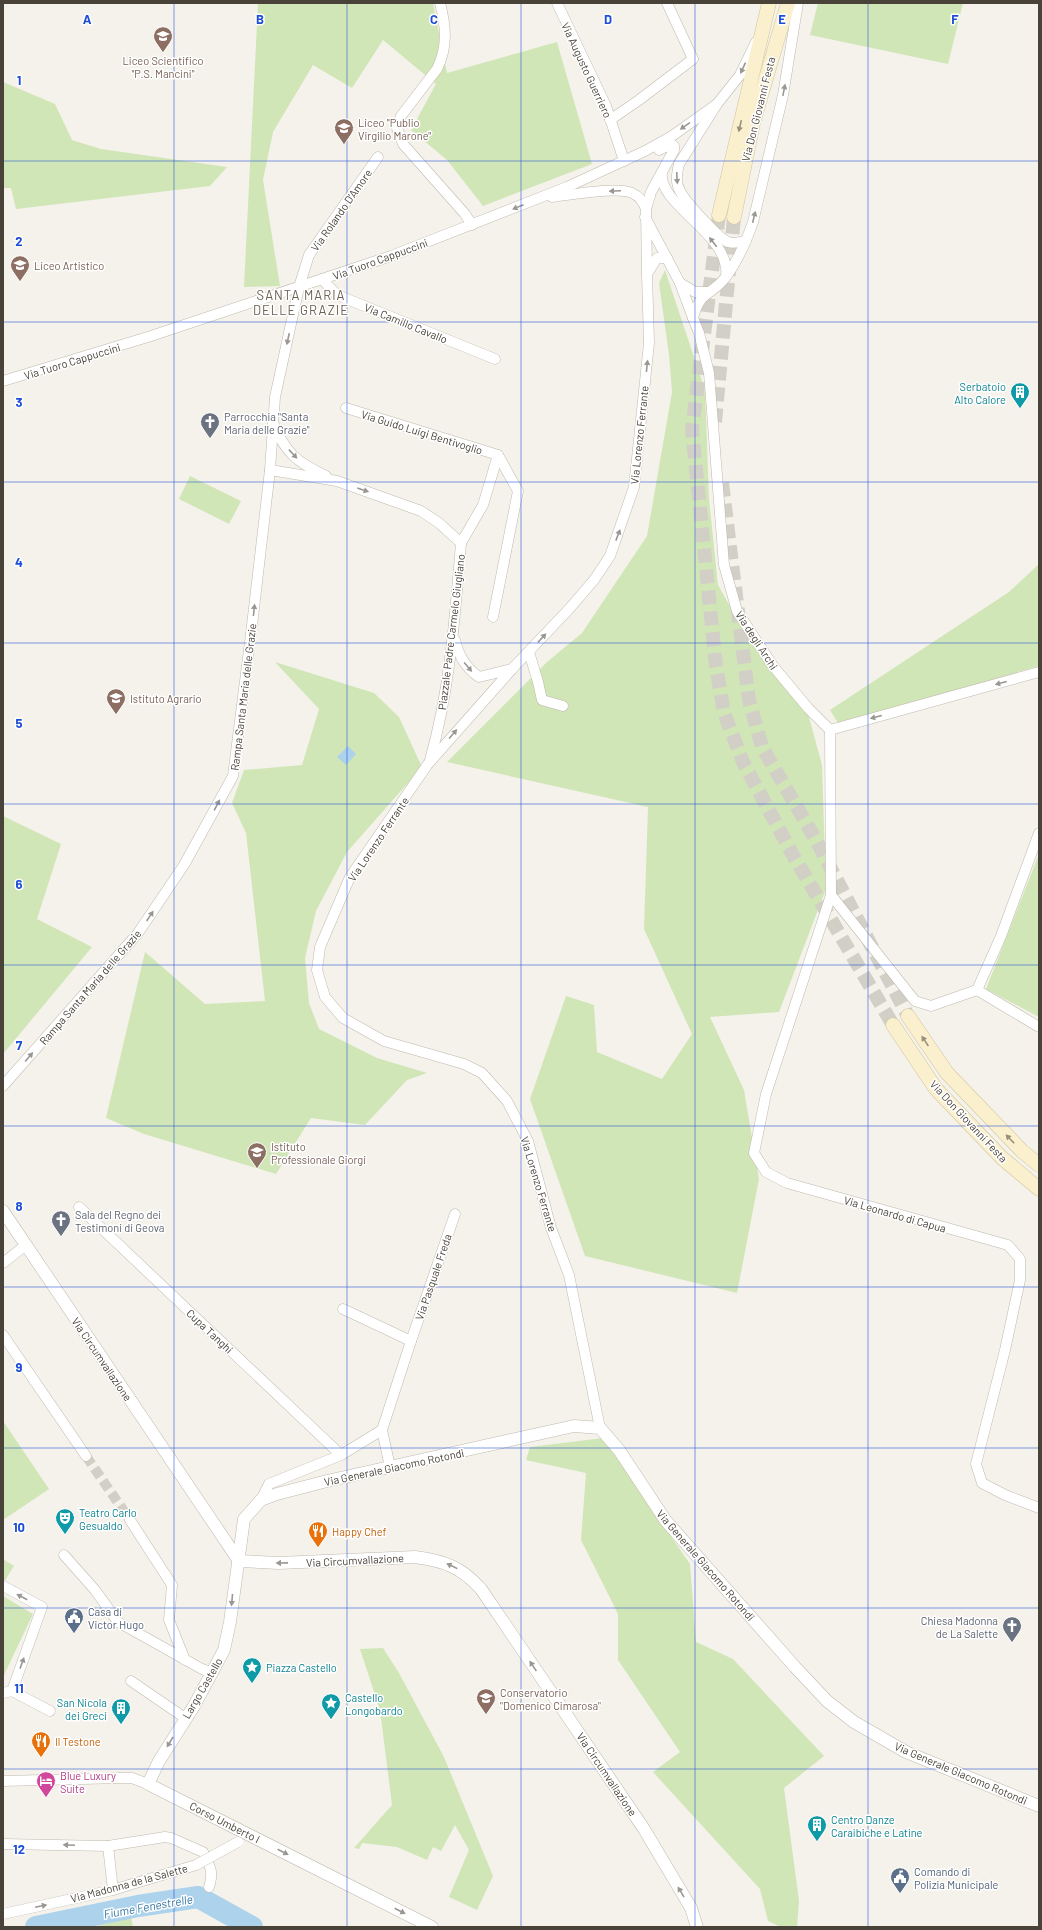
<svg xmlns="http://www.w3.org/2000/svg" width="1042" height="1930" font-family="Barlow,sans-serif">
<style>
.green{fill:#d1e6b7}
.water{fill:#acd2ec}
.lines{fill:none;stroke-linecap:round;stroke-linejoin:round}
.river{stroke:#acd2ec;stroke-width:22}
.minor-tunnel{stroke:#d2cfc7;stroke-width:10;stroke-dasharray:10 5;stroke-linecap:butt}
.secondary-tunnel{stroke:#d2cfc7;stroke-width:14;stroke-dasharray:14 7;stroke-linecap:butt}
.minor-casing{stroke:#c0b9ae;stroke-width:11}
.tertiary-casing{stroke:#c0b9ae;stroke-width:13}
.secondary-casing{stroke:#d1c49e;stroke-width:15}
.minor{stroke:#fff;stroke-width:10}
.tertiary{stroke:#fff;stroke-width:12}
.secondary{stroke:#fbf0ce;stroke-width:14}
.minor-bridge-casing{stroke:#c0b9ae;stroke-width:11;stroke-linecap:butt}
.minor-bridge{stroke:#fff;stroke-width:10}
.oneway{fill:#9a9792}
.oneway2{fill:#99907c}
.grid{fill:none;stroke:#1d4ed8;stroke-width:1;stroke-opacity:0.55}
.labels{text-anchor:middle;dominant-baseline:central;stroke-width:3;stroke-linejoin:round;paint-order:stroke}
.education-label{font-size:11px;fill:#785e54;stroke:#fff;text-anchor:start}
.street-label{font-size:11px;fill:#484239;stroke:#fff}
.culture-label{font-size:11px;fill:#0d838f;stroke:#fff;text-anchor:start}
.worship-label{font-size:11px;fill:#5b616d;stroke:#fff;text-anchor:start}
.food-label{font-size:11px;fill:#c56008;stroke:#fff;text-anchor:start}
.service-label{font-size:11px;fill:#4e5e75;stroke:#fff;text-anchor:start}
.hotel-label{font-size:11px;fill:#b23c85;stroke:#fff;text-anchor:start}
.water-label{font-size:12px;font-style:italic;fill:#3678a6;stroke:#fff}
.quarter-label{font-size:13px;letter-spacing:1px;fill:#6b6051;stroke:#fff}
.grid-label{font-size:13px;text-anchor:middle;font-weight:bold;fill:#1d4ed8;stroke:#fff;stroke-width:3;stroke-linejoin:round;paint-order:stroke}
</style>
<rect width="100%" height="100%" fill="#f4f2eb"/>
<g class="green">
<path d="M258 3H433L447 73 557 42 592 164 483 206 447 160 411 130 436 84 383 40 352 88 313 65 273 132 263 180 280 286 244 287Z"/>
<path d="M818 3H963L948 64 810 35Z"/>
<path d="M3 82 55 104 72 140 101 149 227 167 210 186 16 209 11 188H3Z"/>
<path d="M665 270 705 390 709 499 718 585 749 640 809 717 822 765 826 889 779 1012 710 1017 744 1090 759 1179 737 1293 585 1256 530 1099 566 996 594 1005 597 1052 662 1079 692 1034 644 929 648 807 447 762 547 662 582 633 647 536 672 392 669 355 659 283Z"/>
<path d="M190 476 241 501 229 524 179 499Z"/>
<path d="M1039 564V666L838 723 830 710 1009 592Z"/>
<path d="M275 662 374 693 399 717 422 767 347 852 316 911 305 958 309 1003 319 1029 377 1058 427 1073 407 1080 365 1125 311 1118 276 1174 144 1134 106 1118 145 952 205 1004 265 1001 246 833 232 803 244 770 302 765 319 709Z"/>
<path d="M3 816 61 844 37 919 92 947 3 1054Z"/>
<path d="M1039 854V1017L986 989Z"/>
<path d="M3 1421 49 1489 3 1520Z"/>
<path d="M603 1438 690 1564 696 1642 733 1659 824 1756 784 1788 799 1901 797 1927H781L768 1921 760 1889 653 1772 680 1752 618 1660V1614L581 1540 586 1473 526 1460 530 1447Z"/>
<path d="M3 1559 14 1566 4 1582 3 1581Z"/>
<path d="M3 1596 33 1614 3 1677Z"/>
<path d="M383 1648 399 1673 444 1757 493 1876 477 1910 449 1897 469 1850 455 1825 441 1851 433 1847 427 1860 397 1847 362 1843 359 1849 354 1848 392 1805 380 1710 360 1649Z"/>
<path d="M131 1917 133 1927H94Z"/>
</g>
<path class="water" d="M348 746 356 754 346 765 337 757Z"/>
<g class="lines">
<path class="river" d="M36 1927 138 1906 198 1897 252 1927"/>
<path class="minor-tunnel" d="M86 1456 130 1520"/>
<g class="secondary-tunnel">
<path d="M719 215 692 430 716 666 724 713 743 762 793 855 893 1025"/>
<path d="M715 422 734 217"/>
<path d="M722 483 749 700 762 747 816 840 908 1016"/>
</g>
<defs>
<g id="minor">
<path d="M440 3C446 26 448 47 437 69L401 116 397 128 403 144 465 214 472 225"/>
<path d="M557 3 606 106 624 161"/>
<path d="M610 120 639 100 693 59 667 3"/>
<path d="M662 172C657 206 732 234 726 277"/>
<path d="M552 197C569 195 618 186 632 193 639 196 643 201 646 209"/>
<path d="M645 217 680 283 693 318C700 290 710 297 725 278 738 261 746 242 753 222L783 95 798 3"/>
<path d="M746 241C740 242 734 244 728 242 718 238 685 201 680 191 675 182 677 173 679 164L717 104 740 75 756 42"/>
<path d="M647 272 646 209 651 192 674 150V146L671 144 659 150"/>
<path d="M322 279 337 295 495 359"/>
<path d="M680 283 695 292H708"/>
<path d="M693 318 699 333 709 373 724 565 737 611 773 666 808 708 830 730"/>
<path d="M3 381 151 336 391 256 567 187 645 151 672 136 717 104"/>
<path d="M346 408 498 455 483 505 461 543"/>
<path d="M273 423C286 454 297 462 326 476"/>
<path d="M270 470 337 481 421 511 439 523 461 543C455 616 450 690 430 760"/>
<path d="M493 617 518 491 498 455"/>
<path d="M455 640C459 656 465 667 479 677L512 669"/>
<path d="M529 652 538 682 542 700 563 706"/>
<path d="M830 730 831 895 915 1001 931 1006 977 990 1001 936 1039 833"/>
<path d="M830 730 1039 672"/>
<path d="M831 895 766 1094 754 1153 766 1172 787 1183 1008 1245 1020 1259V1280L1005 1350 976 1464 982 1483 1005 1495 1039 1508"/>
<path d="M977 990 1039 1027"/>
<path d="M3 1086 138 933 184 865 233 776 251 634 270 470 275 397 299 287 309 255 378 157"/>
<path d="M79 1207 341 1455"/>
<path d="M3 1263 26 1245"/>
<path d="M343 1309 411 1341 382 1430 390 1467"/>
<path d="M3 1335 86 1456"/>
<path d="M411 1341 455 1214"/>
<path d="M600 1428 569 1275 551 1228 528 1141 507 1101 482 1073 464 1064 384 1041 343 1018 325 997 317 970 320 947 350 877 428 764 513 668 569 609 594 580 610 556 634 487 649 343 647 274 657 258H667"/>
<path d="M261 1500 269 1484 341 1455 382 1430"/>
<path d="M130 1520 172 1585 169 1620 185 1660"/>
<path d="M64 1555 95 1590 118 1622 202 1669 213 1673"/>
<path d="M3 1586 42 1607 12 1691 3 1693"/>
<path d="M131 1681 185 1718"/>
<path d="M12 1691 50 1711"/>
<path d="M3 1781 121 1778H132L148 1784"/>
<path d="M3 1844 108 1846"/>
<path d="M113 1890 108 1846 165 1837 171 1838 203 1852C210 1867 214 1871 209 1887"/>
<path d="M3 1914 113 1890 129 1885"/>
</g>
<g id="tertiary">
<path d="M3 1211 239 1561"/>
<path d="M239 1561 279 1563 415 1557C445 1561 461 1567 481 1589L644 1829 691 1908 697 1927"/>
<path d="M432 1927 148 1784 159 1761 194 1706 224 1650 230 1622 244 1519 261 1500 277 1494 327 1481 574 1426 600 1428 619 1450 666 1521 795 1667 827 1701 854 1722 906 1752 1039 1806"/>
</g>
<g id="secondary">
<path d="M719 215 769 3"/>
<path d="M734 217 753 123 788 3"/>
<path d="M908 1016 947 1073 1022 1151 1039 1165"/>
<path d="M893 1025 936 1089 1002 1158 1039 1189"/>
</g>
</defs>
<use href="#minor" class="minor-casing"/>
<use href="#tertiary" class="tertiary-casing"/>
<use href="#secondary" class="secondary-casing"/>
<use href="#minor" class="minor"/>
<use href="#tertiary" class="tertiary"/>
<use href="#secondary" class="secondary"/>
<defs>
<path id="minor-bridge" d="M129 1885 196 1865 238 1842"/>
</defs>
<use href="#minor-bridge" class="minor-bridge-casing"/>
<use href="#minor-bridge" class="minor-bridge"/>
</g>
<defs><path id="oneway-solid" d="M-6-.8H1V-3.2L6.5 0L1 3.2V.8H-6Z"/></defs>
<g class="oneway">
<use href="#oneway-solid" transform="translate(743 68) rotate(115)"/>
<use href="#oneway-solid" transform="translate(784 90) rotate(-79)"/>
<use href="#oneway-solid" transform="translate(685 126) rotate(145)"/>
<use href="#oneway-solid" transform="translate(677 178) rotate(87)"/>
<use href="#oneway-solid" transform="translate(615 191) rotate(178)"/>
<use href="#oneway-solid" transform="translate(518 207) rotate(158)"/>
<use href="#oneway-solid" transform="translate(754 217) rotate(-77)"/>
<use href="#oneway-solid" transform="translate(713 242) rotate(-128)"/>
<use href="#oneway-solid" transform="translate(288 339) rotate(102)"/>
<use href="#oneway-solid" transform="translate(647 366) rotate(-84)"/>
<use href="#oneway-solid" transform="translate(293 454) rotate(47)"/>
<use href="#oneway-solid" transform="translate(363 490) rotate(19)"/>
<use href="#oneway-solid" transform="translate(618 535) rotate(-69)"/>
<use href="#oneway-solid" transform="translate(254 610) rotate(-84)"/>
<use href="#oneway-solid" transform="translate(542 638) rotate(-47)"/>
<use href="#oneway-solid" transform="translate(468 667) rotate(50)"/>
<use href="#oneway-solid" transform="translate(1001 683) rotate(165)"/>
<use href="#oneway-solid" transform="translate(876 717) rotate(165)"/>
<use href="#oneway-solid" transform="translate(453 734) rotate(-49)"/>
<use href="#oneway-solid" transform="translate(217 805) rotate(-62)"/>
<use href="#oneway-solid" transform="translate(150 916) rotate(-56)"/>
<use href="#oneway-solid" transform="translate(29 1057) rotate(-50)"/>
<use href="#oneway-solid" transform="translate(282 1563) rotate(179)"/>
<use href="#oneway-solid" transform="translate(452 1566) rotate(-154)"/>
<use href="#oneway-solid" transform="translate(22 1597) rotate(-152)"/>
<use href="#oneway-solid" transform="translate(232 1600) rotate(95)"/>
<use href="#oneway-solid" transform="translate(22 1663) rotate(-70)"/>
<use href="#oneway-solid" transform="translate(533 1666) rotate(-124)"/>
<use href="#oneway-solid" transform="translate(170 1742) rotate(121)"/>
<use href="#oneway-solid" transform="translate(69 1845) rotate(-177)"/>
<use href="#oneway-solid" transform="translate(283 1852) rotate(27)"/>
<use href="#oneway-solid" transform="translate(681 1892) rotate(-121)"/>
<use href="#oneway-solid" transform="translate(41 1906) rotate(-12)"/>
<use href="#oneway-solid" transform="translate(400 1911) rotate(27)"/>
</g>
<g class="oneway2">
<use href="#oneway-solid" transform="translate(740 126) rotate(103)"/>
<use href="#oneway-solid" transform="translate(925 1041) rotate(-124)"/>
<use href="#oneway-solid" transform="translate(1010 1139) rotate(-134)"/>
</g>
<path class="grid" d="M174 3V1927M347 3V1927M521 3V1927M695 3V1927M868 3V1927M3 161H1039M3 322H1039M3 482H1039M3 643H1039M3 804H1039M3 965H1039M3 1126H1039M3 1287H1039M3 1448H1039M3 1608H1039M3 1769H1039"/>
<defs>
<symbol id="school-pin" viewBox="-11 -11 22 30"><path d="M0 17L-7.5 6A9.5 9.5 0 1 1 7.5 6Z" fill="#8d6e63" stroke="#fff"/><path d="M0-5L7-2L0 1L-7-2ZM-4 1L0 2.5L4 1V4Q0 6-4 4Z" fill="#fff"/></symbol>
<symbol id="building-pin" viewBox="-11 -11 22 30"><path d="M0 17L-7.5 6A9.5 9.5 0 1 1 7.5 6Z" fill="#0f9aa8" stroke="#fff"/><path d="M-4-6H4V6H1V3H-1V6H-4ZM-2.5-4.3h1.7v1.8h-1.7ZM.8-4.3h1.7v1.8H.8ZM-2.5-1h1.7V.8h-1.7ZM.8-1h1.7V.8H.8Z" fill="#fff"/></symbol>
<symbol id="church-pin" viewBox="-11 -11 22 30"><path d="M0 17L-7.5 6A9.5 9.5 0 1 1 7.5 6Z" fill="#6b7280" stroke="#fff"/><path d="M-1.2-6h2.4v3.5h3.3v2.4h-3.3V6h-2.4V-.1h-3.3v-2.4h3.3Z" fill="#fff"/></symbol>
<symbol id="theatre-pin" viewBox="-11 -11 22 30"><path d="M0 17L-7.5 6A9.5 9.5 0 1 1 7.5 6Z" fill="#0f9aa8" stroke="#fff"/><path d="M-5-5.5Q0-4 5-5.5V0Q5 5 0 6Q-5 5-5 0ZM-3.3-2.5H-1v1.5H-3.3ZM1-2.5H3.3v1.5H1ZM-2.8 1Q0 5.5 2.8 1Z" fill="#fff"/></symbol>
<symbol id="restaurant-pin" viewBox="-11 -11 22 30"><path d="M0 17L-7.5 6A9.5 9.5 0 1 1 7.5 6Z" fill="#e8710a" stroke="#fff"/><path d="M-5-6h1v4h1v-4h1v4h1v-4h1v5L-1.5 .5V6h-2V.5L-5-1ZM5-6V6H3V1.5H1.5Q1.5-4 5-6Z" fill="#fff"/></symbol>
<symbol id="civic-pin" viewBox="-11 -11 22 30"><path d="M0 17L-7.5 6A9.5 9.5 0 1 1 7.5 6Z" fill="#5c6f8a" stroke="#fff"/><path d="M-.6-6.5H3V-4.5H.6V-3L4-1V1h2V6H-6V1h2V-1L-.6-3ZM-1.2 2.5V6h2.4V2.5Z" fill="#fff"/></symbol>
<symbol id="sight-pin" viewBox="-11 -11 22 30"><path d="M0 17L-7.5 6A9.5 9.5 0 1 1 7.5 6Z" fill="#0f9aa8" stroke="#fff"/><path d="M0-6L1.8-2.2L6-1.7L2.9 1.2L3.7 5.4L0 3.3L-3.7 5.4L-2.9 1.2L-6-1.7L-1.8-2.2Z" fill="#fff"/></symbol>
<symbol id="university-pin" viewBox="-11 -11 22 30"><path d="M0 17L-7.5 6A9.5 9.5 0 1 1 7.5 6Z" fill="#8d6e63" stroke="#fff"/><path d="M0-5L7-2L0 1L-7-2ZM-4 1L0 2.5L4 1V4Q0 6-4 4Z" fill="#fff"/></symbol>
<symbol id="hotel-pin" viewBox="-11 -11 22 30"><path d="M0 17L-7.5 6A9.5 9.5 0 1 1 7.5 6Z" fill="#d1479c" stroke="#fff"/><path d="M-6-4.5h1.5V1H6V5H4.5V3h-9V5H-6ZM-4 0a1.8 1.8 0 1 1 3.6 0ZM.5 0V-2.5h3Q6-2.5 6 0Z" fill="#fff"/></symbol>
</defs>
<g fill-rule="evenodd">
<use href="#school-pin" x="152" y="25" width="22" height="30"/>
<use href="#school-pin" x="333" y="117" width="22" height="30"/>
<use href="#school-pin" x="9" y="254" width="22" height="30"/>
<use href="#building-pin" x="1009" y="381" width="22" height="30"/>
<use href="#church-pin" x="199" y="411" width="22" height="30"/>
<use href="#school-pin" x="105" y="687" width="22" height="30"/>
<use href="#school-pin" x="246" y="1141" width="22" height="30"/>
<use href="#church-pin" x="50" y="1209" width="22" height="30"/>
<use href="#theatre-pin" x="54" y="1507" width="22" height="30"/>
<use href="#restaurant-pin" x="307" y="1520" width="22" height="30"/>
<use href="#civic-pin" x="63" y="1606" width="22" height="30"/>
<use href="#church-pin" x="1001" y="1615" width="22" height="30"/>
<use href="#sight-pin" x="241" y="1656" width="22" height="30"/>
<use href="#university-pin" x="475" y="1687" width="22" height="30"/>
<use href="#sight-pin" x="320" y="1692" width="22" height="30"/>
<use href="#building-pin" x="110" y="1697" width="22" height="30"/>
<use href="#restaurant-pin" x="30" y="1730" width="22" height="30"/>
<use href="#hotel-pin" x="35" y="1770" width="22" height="30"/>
<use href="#building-pin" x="806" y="1814" width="22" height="30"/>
<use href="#civic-pin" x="889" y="1866" width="22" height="30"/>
</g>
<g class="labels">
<g class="education-label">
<text x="163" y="60" text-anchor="middle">Liceo Scientifico<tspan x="163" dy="13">"P.S. Mancini"</tspan></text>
<text x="358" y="122">Liceo "Publio<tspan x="358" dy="13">Virgilio Marone"</tspan></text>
<text x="34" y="265">Liceo Artistico</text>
<text x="130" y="698">Istituto Agrario</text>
<text x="271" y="1146">Istituto<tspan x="271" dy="13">Professionale Giorgi</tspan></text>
<text x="500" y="1692">Conservatorio<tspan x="500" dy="13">"Domenico Cimarosa"</tspan></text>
</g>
<g class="street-label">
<text transform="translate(587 70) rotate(65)">Via Augusto Guerriero</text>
<text transform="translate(758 109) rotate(-76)">Via Don Giovanni Festa</text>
<text transform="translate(341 210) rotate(-55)">Via Rolando D'Amore</text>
<text transform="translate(380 259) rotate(-20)">Via Tuoro Cappuccini</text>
<text transform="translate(406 323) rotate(22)">Via Camillo Cavallo</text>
<text transform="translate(72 361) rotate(-17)">Via Tuoro Cappuccini</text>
<text transform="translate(422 432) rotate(17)">Via Guido Luigi Bentivoglio</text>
<text transform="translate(639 435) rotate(-84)">Via Lorenzo Ferrante</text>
<text transform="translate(451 632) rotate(-83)">Piazzale Padre Carmelo Giugliano</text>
<text transform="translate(757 640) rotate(57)">Via degli Archi</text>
<text transform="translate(243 697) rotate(-83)">Rampa Santa Maria delle Grazie</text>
<text transform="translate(378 839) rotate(-56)">Via Lorenzo Ferrante</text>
<text transform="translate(90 987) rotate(-49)">Rampa Santa Maria delle Grazie</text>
<text transform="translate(969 1121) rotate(47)">Via Don Giovanni Festa</text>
<text transform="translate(539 1184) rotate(73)">Via Lorenzo Ferrante</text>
<text transform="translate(895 1214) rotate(16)">Via Leonardo di Capua</text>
<text transform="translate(433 1277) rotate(-71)">Via Pasquale Freda</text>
<text transform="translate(210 1331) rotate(43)">Cupa Tanghi</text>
<text transform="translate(102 1359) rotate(56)">Via Circumvallazione</text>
<text transform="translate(394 1467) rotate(-12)">Via Generale Giacomo Rotondi</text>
<text transform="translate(355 1560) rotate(-3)">Via Circumvallazione</text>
<text transform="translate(706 1565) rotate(49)">Via Generale Giacomo Rotondi</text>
<text transform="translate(202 1688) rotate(-60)">Largo Castello</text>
<text transform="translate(961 1773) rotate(23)">Via Generale Giacomo Rotondi</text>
<text transform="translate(607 1774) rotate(56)">Via Circumvallazione</text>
<text transform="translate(225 1822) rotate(27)">Corso Umberto I</text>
<text transform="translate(129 1883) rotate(-15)">Via Madonna de la Salette</text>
</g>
<g class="culture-label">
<text x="1006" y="386" text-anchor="end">Serbatoio<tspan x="1006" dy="13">Alto Calore</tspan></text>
<text x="79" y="1512">Teatro Carlo<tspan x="79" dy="13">Gesualdo</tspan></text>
<text x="266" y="1667">Piazza Castello</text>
<text x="345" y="1697">Castello<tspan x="345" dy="13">Longobardo</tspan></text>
<text x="107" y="1702" text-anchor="end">San Nicola<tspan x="107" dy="13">dei Greci</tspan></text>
<text x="831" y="1819">Centro Danze<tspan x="831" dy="13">Caraibiche e Latine</tspan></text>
</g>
<g class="worship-label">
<text x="224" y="416">Parrocchia "Santa<tspan x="224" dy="13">Maria delle Grazie"</tspan></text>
<text x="75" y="1214">Sala del Regno dei<tspan x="75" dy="13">Testimoni di Geova</tspan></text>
<text x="998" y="1620" text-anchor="end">Chiesa Madonna<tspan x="998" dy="13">de La Salette</tspan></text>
</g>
<g class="food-label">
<text x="332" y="1531">Happy Chef</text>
<text x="55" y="1741">Il Testone</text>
</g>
<g class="service-label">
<text x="88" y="1611">Casa di<tspan x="88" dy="13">Victor Hugo</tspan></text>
<text x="914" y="1871">Comando di<tspan x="914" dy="13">Polizia Municipale</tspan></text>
</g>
<g class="hotel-label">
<text x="60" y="1775">Blue Luxury<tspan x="60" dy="13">Suite</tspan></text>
</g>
<g class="water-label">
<text transform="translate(148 1906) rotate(-10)">Fiume Fenestrelle</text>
</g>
<g class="quarter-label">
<text x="301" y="295">SANTA MARIA<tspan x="301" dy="15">DELLE GRAZIE</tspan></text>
</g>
</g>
<g class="grid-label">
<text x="87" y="24">A</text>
<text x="260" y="24">B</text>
<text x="434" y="24">C</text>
<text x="608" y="24">D</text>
<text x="782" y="24">E</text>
<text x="955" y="24">F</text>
<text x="19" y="85">1</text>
<text x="19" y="246">2</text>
<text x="19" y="407">3</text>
<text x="19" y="567">4</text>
<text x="19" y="728">5</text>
<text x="19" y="889">6</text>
<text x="19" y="1050">7</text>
<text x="19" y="1211">8</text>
<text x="19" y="1372">9</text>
<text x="19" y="1532">10</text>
<text x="19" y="1693">11</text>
<text x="19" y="1854">12</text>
</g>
<rect width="1042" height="1930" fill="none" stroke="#484239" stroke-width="8"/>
</svg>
